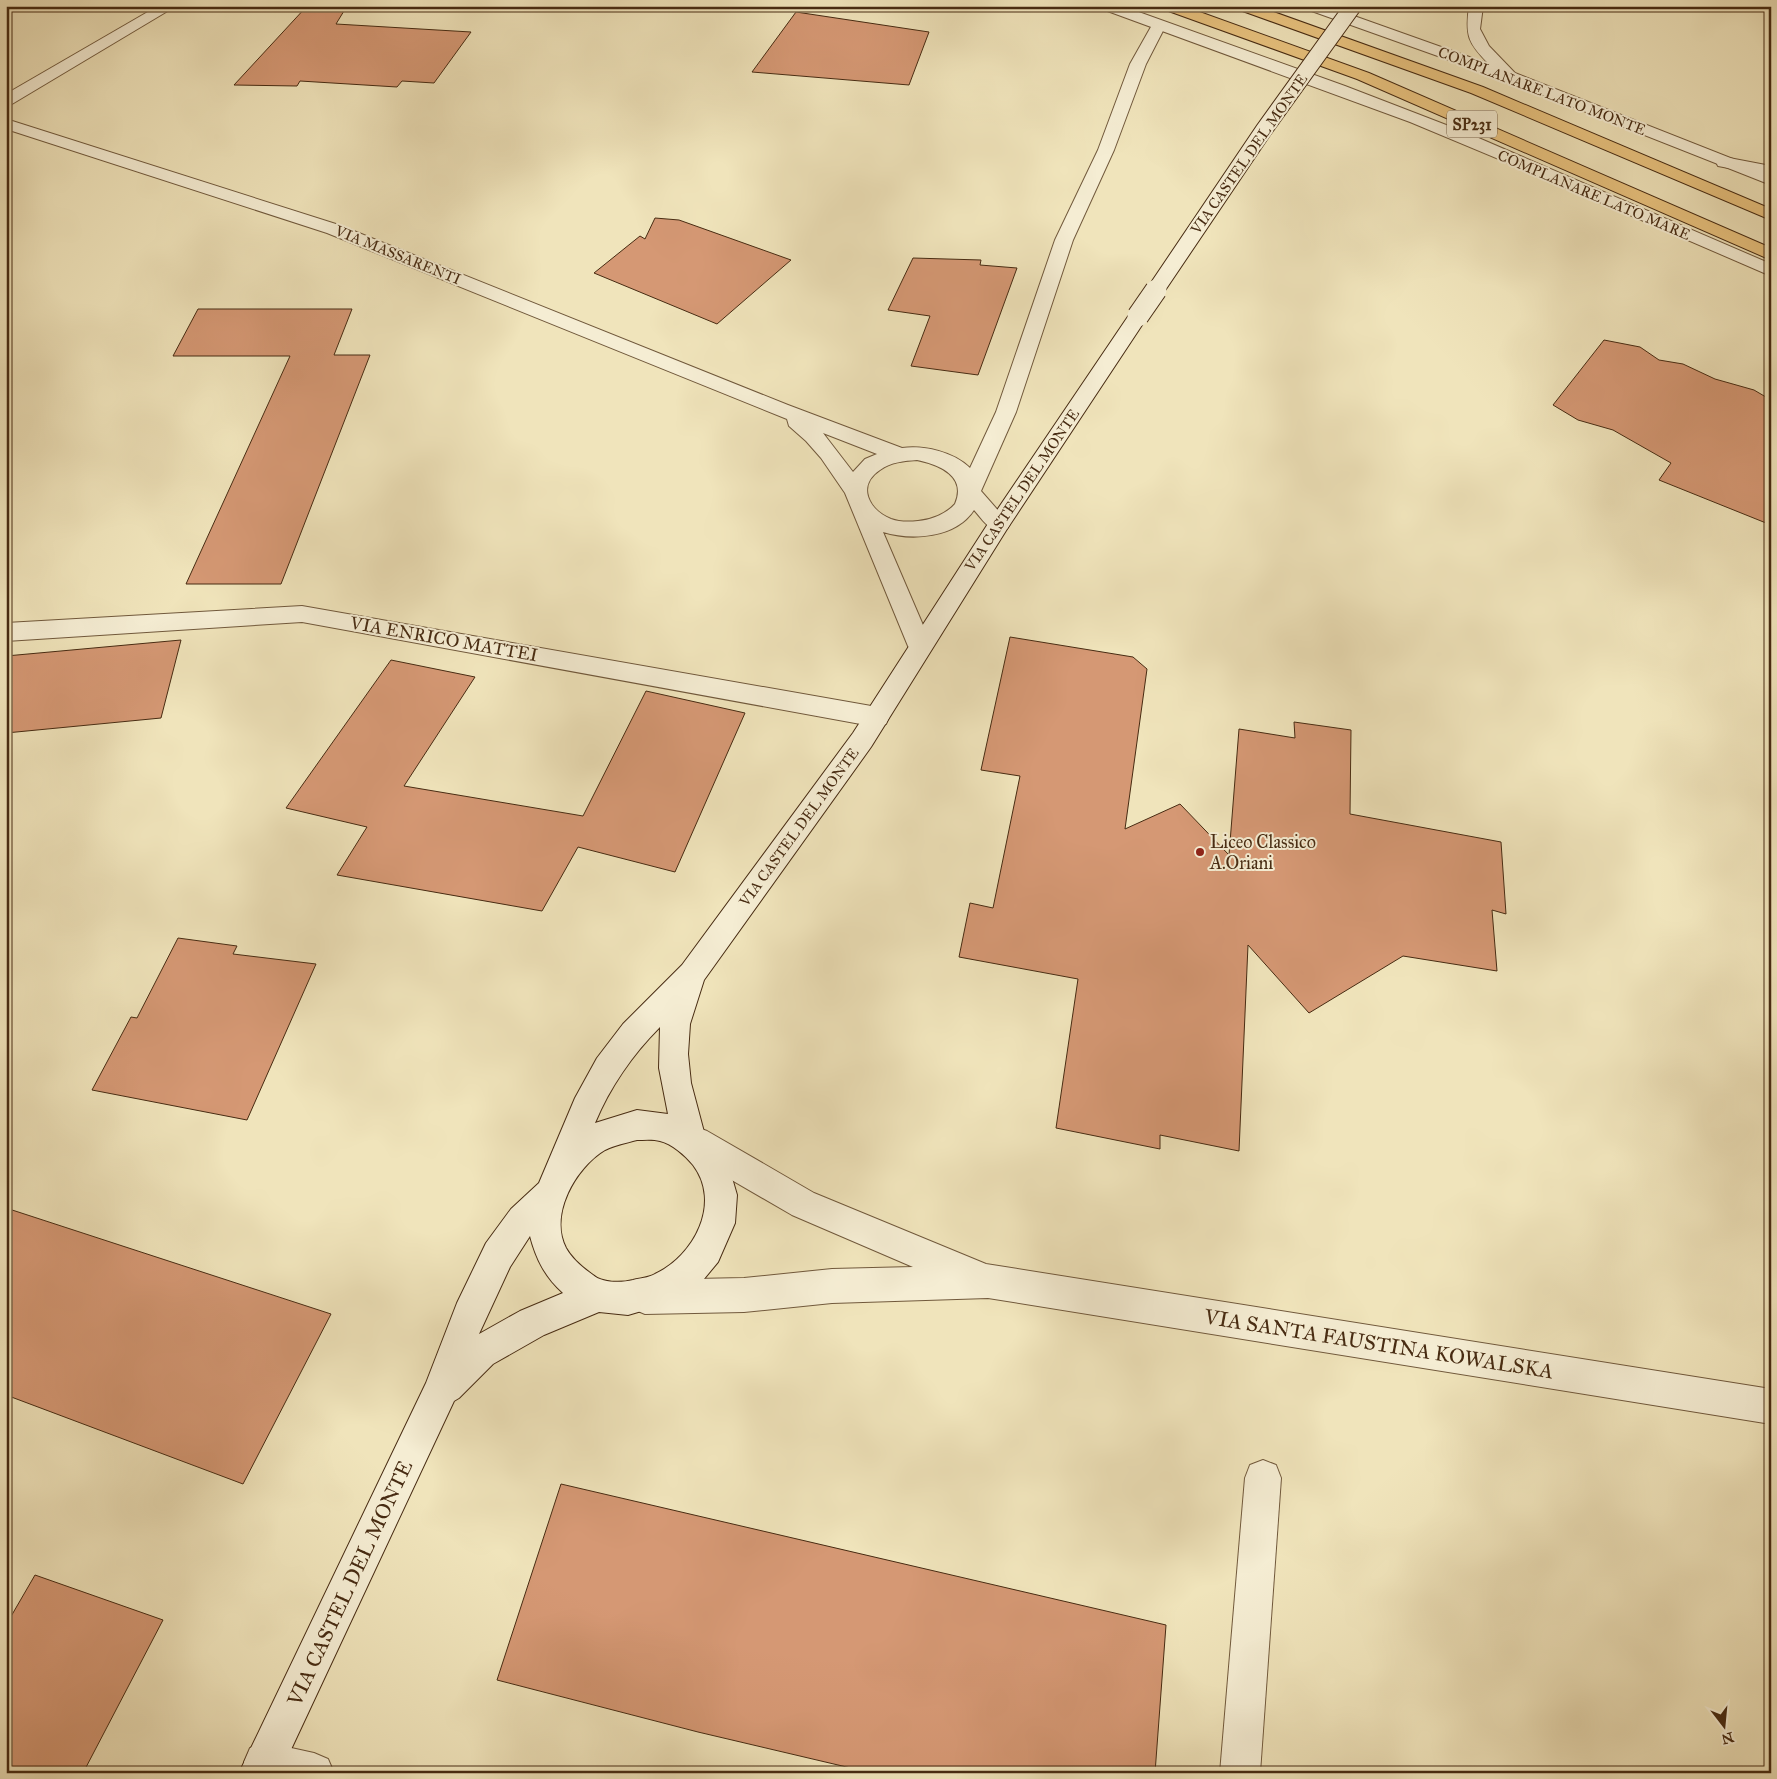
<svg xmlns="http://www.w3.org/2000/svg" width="1777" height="1779" font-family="'IM FELL Great Primer',serif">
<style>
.building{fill:#d59874;stroke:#472b12}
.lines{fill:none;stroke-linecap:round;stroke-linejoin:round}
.minor-casing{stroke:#71593c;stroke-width:2}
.tertiary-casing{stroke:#71593c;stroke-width:2}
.secondary-casing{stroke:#472b12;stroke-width:2}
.trunk-casing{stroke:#472b12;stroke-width:2}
.minor{fill:#f5edd3;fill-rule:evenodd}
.tertiary{fill:#f5edd3;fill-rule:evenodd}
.secondary{fill:#f5edd3;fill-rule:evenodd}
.trunk{fill:#e8c27e;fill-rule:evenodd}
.secondary-bridge-far1-casing{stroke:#472b12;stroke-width:18;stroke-linecap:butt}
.secondary-bridge-casing{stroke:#472b12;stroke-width:23;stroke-linecap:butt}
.secondary-bridge-far1{stroke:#f5edd3;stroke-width:16}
.secondary-bridge{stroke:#f5edd3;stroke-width:21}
.poi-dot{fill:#8f2418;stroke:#f5edd3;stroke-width:2}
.labels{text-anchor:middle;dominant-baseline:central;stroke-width:4;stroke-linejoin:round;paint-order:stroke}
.far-street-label{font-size:15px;fill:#472b12;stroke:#f5edd3}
.shield{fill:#f5edd3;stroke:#7b654c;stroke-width:1}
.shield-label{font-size:16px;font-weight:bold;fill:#472b12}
.street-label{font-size:18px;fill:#472b12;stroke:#f5edd3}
.poi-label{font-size:18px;fill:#472b12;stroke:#f5edd3;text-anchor:start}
.near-street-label{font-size:21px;fill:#472b12;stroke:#f5edd3}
</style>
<rect width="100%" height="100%" fill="#f0e4bb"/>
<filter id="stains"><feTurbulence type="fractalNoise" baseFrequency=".004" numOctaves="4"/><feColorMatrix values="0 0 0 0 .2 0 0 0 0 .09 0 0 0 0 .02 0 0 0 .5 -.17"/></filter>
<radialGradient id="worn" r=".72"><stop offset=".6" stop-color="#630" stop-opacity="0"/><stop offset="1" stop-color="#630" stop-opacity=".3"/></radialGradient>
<g class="building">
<path d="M307 6H347L336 24 471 32 434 83 402 81 397 87 300 81 297 86 234 85Z"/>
<path d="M796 12 929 32 909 85 752 72Z"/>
<path d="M655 218 679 220 791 260 717 324 594 273 640 236 645 239Z"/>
<path d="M913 258 981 260 980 265 1017 268 978 375 911 366 930 316 888 310Z"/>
<path d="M198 309H352L334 355H370L281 584H186L290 356H173Z"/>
<path d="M1604 340 1640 347 1659 360 1683 364 1715 379 1754 390 1771 400V525L1659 480 1671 463 1613 430 1578 420 1553 405Z"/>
<path d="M1010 637 1133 657 1147 669 1125 829 1180 804 1229 855 1239 729 1295 738 1294 722 1351 730 1350 814 1501 842 1506 914 1492 910 1497 971 1403 956 1309 1013 1248 945 1239 1151 1160 1135V1149L1056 1128 1078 979 959 957 970 903 993 908 1020 776 981 770Z"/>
<path d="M181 640 161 718 6 733V656Z"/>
<path d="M391 660 475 677 404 786 583 816 646 691 745 713 675 872 578 847 542 911 337 875 367 827 286 808Z"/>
<path d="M178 938 237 946 233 954 316 964 247 1120 92 1090 131 1017 137 1018Z"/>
<path d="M6 1208 331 1314 243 1484 6 1395Z"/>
<path d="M561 1484 1166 1625 1155 1773H872L698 1732 497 1680Z"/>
<path d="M35 1575 163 1620 83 1773H6V1625Z"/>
</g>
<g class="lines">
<defs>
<g id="minor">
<path d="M158 6H176L12 104 6 106V94Z"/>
<path d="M1159 21 1164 22 1166 25 1146 64 1114 150 1073 240 1016 412 981 491 1010 524 1007 529C990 534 984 521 974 510 956 538 912 541 883 532L932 646 928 652 920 655 912 652 908 646 845 493 821 458 806 441 789 426 787 419 327 233 6 129V119L339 225 788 405 902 448C924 445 954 452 970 468L996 412 1055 240 1098 150 1130 64 1152 25 1154 22ZM823 433 877 454 865 459 853 472ZM917 460C940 465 967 476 955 504 946 514 931 520 918 521 909 522 899 522 891 519 869 510 856 486 880 470 891 462 904 461 917 460Z"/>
<path d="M1724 157 1771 166V176L1718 166 1716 162 1718 158Z"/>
<path d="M302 606 877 707 886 710 889 717 886 724 877 727 302 622 6 641V623Z"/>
<path d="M1263 1460 1276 1465 1281 1478 1260 1773H1220L1245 1478 1250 1465Z"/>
<path d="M264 1742 314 1753 328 1759 334 1773H248L244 1762 250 1748Z"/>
</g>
<g id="tertiary">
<path d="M1100 6H1122L1345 86 1467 133 1771 264V276L1544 178 1410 122 1102 9Z"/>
<path d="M1304 6H1326L1489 64C1468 43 1465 36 1469 6H1483L1480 29 1489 46 1515 73 1771 174V185L1505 80 1306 9Z"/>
<path d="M696 1127 707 1131 814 1193 986 1264 1771 1389V1424L988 1298 832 1303 744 1312 645 1314 633 1309 628 1297 633 1285 645 1280 744 1278 832 1269 913 1267 792 1215 685 1153 680 1142 685 1131Z"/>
</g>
<path id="secondary" d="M1138 310 1145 312 1148 316 1007 529 871 747 704 980 690 1024 688 1054 691 1083 704 1132 726 1157 737 1195 735 1223 718 1262 699 1285 672 1302 628 1315 599 1312 544 1335 493 1364 459 1398 454 1401 280 1773H239L426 1383 457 1303 486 1243 511 1209 539 1183 575 1098 597 1058 623 1024 682 965 853 733 991 519 1131 312ZM660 1027 659 1068 668 1114 637 1110 595 1123C610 1087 633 1054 660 1027ZM637 1140C644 1140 653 1139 660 1141 672 1144 685 1155 693 1165 722 1203 694 1256 655 1274 648 1278 640 1278 633 1280 621 1283 602 1283 593 1275 583 1268 572 1259 566 1248 549 1215 575 1168 605 1150 615 1145 626 1143 637 1140ZM530 1236C536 1259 545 1277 563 1293L520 1311 479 1334 510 1267Z"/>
<g id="trunk">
<path d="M1161 6H1183L1369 73 1771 248V260L1357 79 1163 9Z"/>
<path d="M1235 6H1257L1483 87 1771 209V220L1471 93 1237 9Z"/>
</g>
</defs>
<use href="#minor" class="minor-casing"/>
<use href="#tertiary" class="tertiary-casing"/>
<use href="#secondary" class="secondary-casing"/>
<use href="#trunk" class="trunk-casing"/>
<use href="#minor" class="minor"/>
<use href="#tertiary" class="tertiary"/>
<use href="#secondary" class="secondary"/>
<use href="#trunk" class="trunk"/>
<defs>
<path id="secondary-bridge-far1" d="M1155 291 1263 131 1353 6"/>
<path id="secondary-bridge" d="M1138 316 1156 290"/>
</defs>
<use href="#secondary-bridge-far1" class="secondary-bridge-far1-casing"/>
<use href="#secondary-bridge" class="secondary-bridge-casing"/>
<use href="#secondary-bridge-far1" class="secondary-bridge-far1"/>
<use href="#secondary-bridge" class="secondary-bridge"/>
</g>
<circle class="poi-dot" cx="1200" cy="852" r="5"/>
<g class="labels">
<g class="far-street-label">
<text transform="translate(1542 91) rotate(21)">COMPLANARE LATO MONTE</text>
<text transform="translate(1249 154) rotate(-55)">VIA CASTEL DEL MONTE</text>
<text transform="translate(1594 195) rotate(23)">COMPLANARE LATO MARE</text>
<text transform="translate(398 255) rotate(22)">VIA MASSARENTI</text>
<text transform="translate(1022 490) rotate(-56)">VIA CASTEL DEL MONTE</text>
<text transform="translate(799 827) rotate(-54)">VIA CASTEL DEL MONTE</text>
</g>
<rect class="shield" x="1447" y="110.5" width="50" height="27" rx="4"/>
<g class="shield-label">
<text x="1472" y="124">SP231</text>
</g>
<g class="street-label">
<text transform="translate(444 639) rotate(10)">VIA ENRICO MATTEI</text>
</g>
<g class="poi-label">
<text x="1210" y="842">Liceo Classico<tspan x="1210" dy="21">A.Oriani</tspan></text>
</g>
<g class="near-street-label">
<text transform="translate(1379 1344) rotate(9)">VIA SANTA FAUSTINA KOWALSKA</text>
<text transform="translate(350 1583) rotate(-65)">VIA CASTEL DEL MONTE</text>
</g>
</g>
<rect width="1777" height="1779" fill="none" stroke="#f0e4bb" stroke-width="25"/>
<rect x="8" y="8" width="1762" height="1764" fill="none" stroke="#472b12" stroke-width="2.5"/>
<rect x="12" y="12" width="1752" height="1754" fill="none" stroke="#472b12"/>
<g transform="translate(1724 1726) rotate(164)" stroke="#f5edd3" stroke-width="4" paint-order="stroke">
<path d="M0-4L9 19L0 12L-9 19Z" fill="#472b12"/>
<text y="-8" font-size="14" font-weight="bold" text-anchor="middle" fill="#472b12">N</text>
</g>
<rect width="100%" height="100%" filter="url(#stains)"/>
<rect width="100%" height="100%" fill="url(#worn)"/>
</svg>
